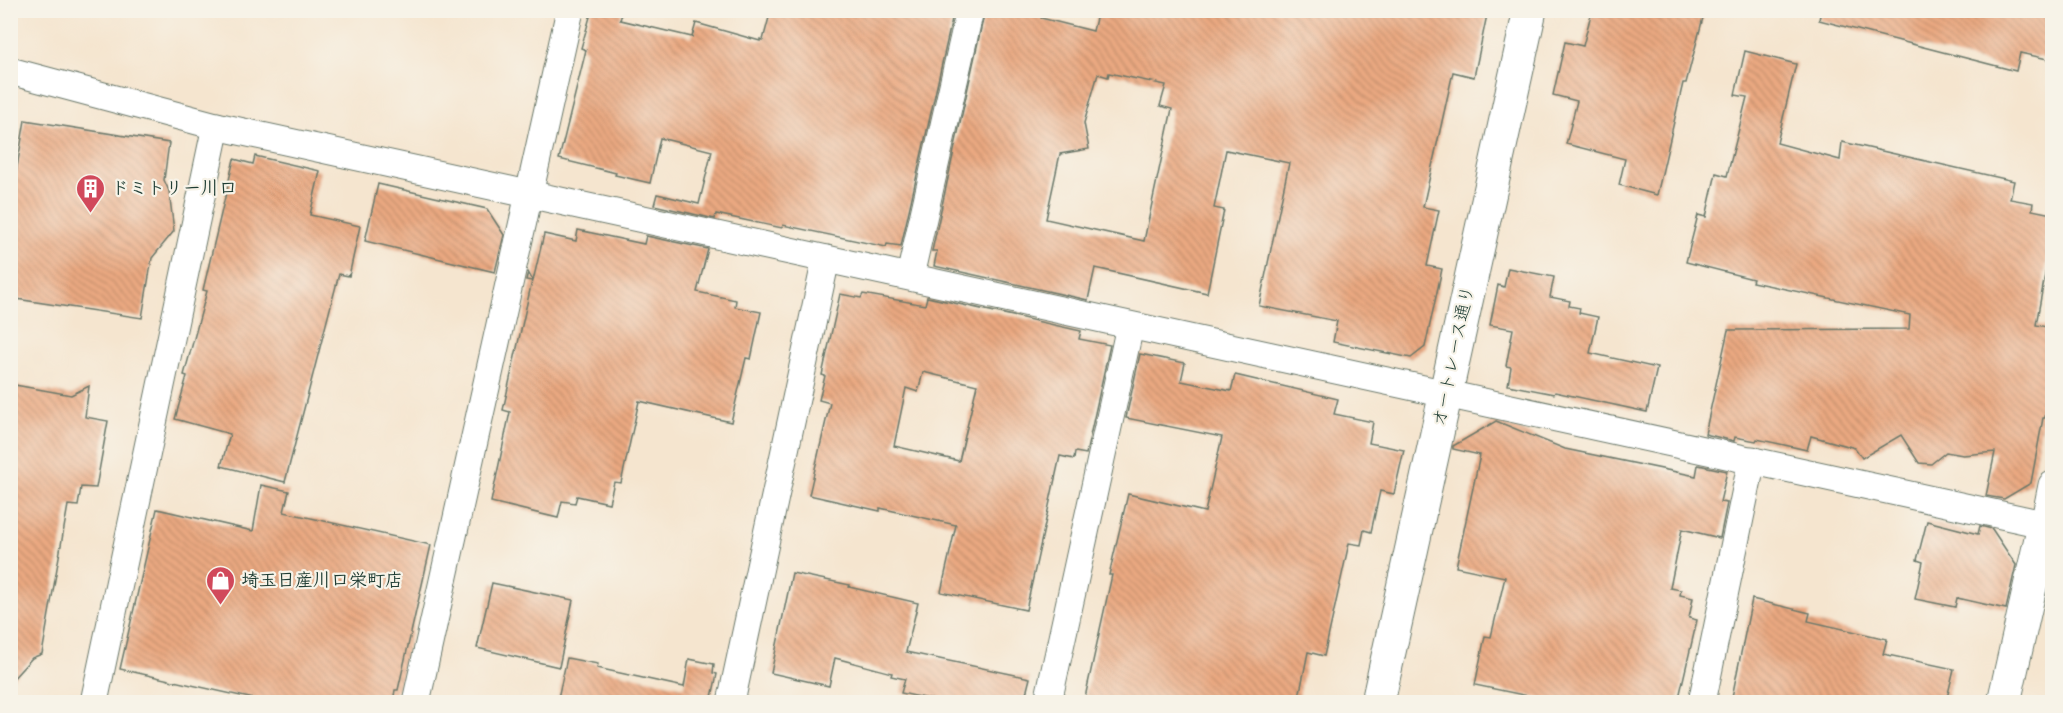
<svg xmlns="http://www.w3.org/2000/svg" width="2063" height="713" font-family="Sriracha,'Klee One',sans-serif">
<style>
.building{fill:url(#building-back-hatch);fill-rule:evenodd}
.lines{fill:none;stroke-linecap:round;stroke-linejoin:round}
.minor-casing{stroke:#6a786a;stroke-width:29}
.tertiary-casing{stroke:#6a786a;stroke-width:35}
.minor{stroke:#fff;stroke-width:27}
.tertiary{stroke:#fff;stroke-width:33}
.labels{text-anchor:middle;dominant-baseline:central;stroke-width:4.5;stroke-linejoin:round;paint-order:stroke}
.poi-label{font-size:18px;font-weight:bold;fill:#1f3d34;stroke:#f7f3e8;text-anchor:start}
.street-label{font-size:18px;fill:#1f3d34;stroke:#f7f3e8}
</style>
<defs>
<pattern id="building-back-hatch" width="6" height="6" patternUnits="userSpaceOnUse" patternTransform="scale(1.5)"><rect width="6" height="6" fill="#eba981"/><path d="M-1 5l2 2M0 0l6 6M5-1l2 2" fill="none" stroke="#be8b6a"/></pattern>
</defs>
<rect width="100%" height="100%" fill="#f7f3e8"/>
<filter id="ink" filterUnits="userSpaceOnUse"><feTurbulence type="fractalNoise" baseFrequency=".0167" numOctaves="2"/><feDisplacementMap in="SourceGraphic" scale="12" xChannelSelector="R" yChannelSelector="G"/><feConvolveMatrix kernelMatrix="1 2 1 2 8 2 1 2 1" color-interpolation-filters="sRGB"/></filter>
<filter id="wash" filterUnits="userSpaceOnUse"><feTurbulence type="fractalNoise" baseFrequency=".008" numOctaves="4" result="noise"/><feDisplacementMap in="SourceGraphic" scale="24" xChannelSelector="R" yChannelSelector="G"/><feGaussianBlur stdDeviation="1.35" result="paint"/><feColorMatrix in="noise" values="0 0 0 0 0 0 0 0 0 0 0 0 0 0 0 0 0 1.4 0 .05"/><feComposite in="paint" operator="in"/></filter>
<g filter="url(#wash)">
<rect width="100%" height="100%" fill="#f5e5cf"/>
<g id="blocks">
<g class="building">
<path d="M592 10H623L620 20 692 37 696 23 760 41V39L763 40 771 10H954L901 246 887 244 886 247 783 225 782 228 716 214 715 219 654 205 657 194 699 204 712 151 660 138 650 183 615 175 616 173 559 159 586 50 581 48Z"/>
<path d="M985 10H1042L1041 18 1093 31 1098 10H1488L1474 77 1453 72 1423 207 1439 210 1427 266 1442 269 1425 347 1411 358 1333 342 1337 321 1259 306 1289 163 1226 150 1214 208 1224 210 1207 293 1095 268 1088 300 934 266 937 251H932ZM1109 73 1166 85 1160 106 1172 109 1144 241 1046 219 1060 154 1089 149 1084 123 1098 74 1108 77Z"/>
<path d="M1592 10H1705L1686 83H1683L1657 195 1619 185 1625 159 1566 144 1577 101 1553 95 1565 42 1583 46Z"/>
<path d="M1821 10H2052V60L2020 53 2016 71 1819 20Z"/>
<path d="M1745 51 1796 64 1777 143 1840 160 1842 142 2014 181 2010 199 2033 203 2032 210 2052 214V236L2036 325 2052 328V380L2045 418H2043L2031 483 2004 499 1986 496 1995 452 1963 455 1946 452 1931 464 1919 463 1901 435 1862 458 1855 448 1811 436 1807 450 1757 439 1756 441 1735 437 1734 441 1705 434 1728 330 1909 329 1910 315 1752 282 1753 279 1686 262 1698 215 1706 217 1716 173 1727 176 1747 97 1735 95Z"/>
<path d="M25 120 169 143 164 180 169 191 174 231 152 258 142 318 10 298V208Z"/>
<path d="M255 156 320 171 310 215 360 226 349 276 339 274 285 482 221 466 230 434 175 419 187 376 184 375 207 291 203 290 234 159 253 164Z"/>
<path d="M378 184 487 209 504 235 495 272 365 241Z"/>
<path d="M578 230 644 244 646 236 708 249 697 292 736 300 735 307 761 312 751 359 746 358 731 422 639 401 621 483 614 482 609 503 577 496 575 503 562 501 558 518 491 502 510 412 503 410 532 281 526 280 528 272 533 281 544 234 576 241Z"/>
<path d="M1508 268 1554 277 1550 297 1570 301 1569 306 1580 308 1579 313 1598 317 1590 353 1657 368 1647 412 1555 392 1554 394 1508 385 1511 367 1506 366 1513 329 1490 325 1498 285 1504 287Z"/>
<path d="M840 294 861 298 863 294 925 305 927 297 1081 331 1079 339 1110 345 1086 454 1075 452 1074 459 1060 456 1026 610 941 592 956 525 880 508V511L809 495 830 403 819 400 825 376 822 375ZM923 372 977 385 959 461 894 446 906 388 918 392Z"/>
<path d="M1140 354 1185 363 1181 381 1231 391 1235 375 1338 399 1334 414 1373 422 1369 443 1404 450 1394 494 1380 491 1371 532 1364 530 1361 545 1349 543 1324 656 1308 652 1298 702H1084L1112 575H1109L1128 494 1205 512 1222 437 1126 418Z"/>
<path d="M15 385 71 395 89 386 85 417 108 421 96 488 81 487 78 506 68 505 42 654 32 658 10 682V408Z"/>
<path d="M1496 421 1565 449 1696 476 1698 465 1727 471 1720 502 1727 503 1720 538 1682 529 1670 588 1681 590 1680 595 1693 598 1689 618 1697 620 1678 702H1557L1475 685 1485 636 1491 637 1505 577 1456 567 1480 455 1453 449V446Z"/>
<path d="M261 485 289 491 284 512 431 545 398 690H395L393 702H267L120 669 157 509 253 531Z"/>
<path d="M1927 521 1978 534 1980 526 1992 529 2016 565 2006 609 1957 598 1955 607 1915 599 1923 562 1917 560Z"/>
<path d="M792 573 850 585 849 587 918 603 906 652 1030 678 1024 702H943L901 693 905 679 891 676 892 673 835 658 829 686 771 673Z"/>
<path d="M492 583 573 600 559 667 477 648Z"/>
<path d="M1752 599 1810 613 1808 621 1887 639 1883 654 1954 669 1946 702H1903L1869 695 1867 702H1731Z"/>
<path d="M567 658 598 664 597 668 684 687 689 659 714 664 713 673 717 674 711 702H559L560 698H558Z"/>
</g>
</g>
</g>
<g filter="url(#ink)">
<use href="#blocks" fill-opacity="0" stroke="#6a786a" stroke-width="1.5"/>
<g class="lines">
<defs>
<g id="minor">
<path d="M10 71 216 126 2052 526"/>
<path d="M910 276 970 10"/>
<path d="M2044 525 2052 485"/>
<path d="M94 702 216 126"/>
<path d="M416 702 570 10"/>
<path d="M731 702 826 259"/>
<path d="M1048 702 1130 326"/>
<path d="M1702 702 1752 460"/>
</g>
<g id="tertiary">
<path d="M1378 702 1530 10"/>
<path d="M2004 702 2044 525"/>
</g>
</defs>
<use href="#minor" class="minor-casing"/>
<use href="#tertiary" class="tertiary-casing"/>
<use href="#minor" class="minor"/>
<use href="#tertiary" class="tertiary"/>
</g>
</g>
<defs>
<symbol id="building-pin" viewBox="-11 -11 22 30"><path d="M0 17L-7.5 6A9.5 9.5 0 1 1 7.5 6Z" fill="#d1495b" stroke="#f7f3e8"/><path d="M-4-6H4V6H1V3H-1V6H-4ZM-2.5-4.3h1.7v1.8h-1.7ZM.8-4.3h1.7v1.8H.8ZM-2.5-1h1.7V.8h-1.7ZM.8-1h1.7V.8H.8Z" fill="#fff"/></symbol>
<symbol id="shop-pin" viewBox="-11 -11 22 30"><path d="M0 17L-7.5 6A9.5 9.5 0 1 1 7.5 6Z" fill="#d1495b" stroke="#f7f3e8"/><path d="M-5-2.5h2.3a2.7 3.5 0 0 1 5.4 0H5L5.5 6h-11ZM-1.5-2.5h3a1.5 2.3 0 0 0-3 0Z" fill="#fff"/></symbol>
</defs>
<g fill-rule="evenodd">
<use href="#building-pin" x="74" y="172" width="33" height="45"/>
<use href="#shop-pin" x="204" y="564" width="33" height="45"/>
</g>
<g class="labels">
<g class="poi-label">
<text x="111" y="188">ドミトリー川口</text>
<text x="241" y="580">埼玉日産川口栄町店</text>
</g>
<g class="street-label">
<text transform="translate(1453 356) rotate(-78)">オートレース通り</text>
</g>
</g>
<rect width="2063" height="713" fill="none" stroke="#f7f3e8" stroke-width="36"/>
</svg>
